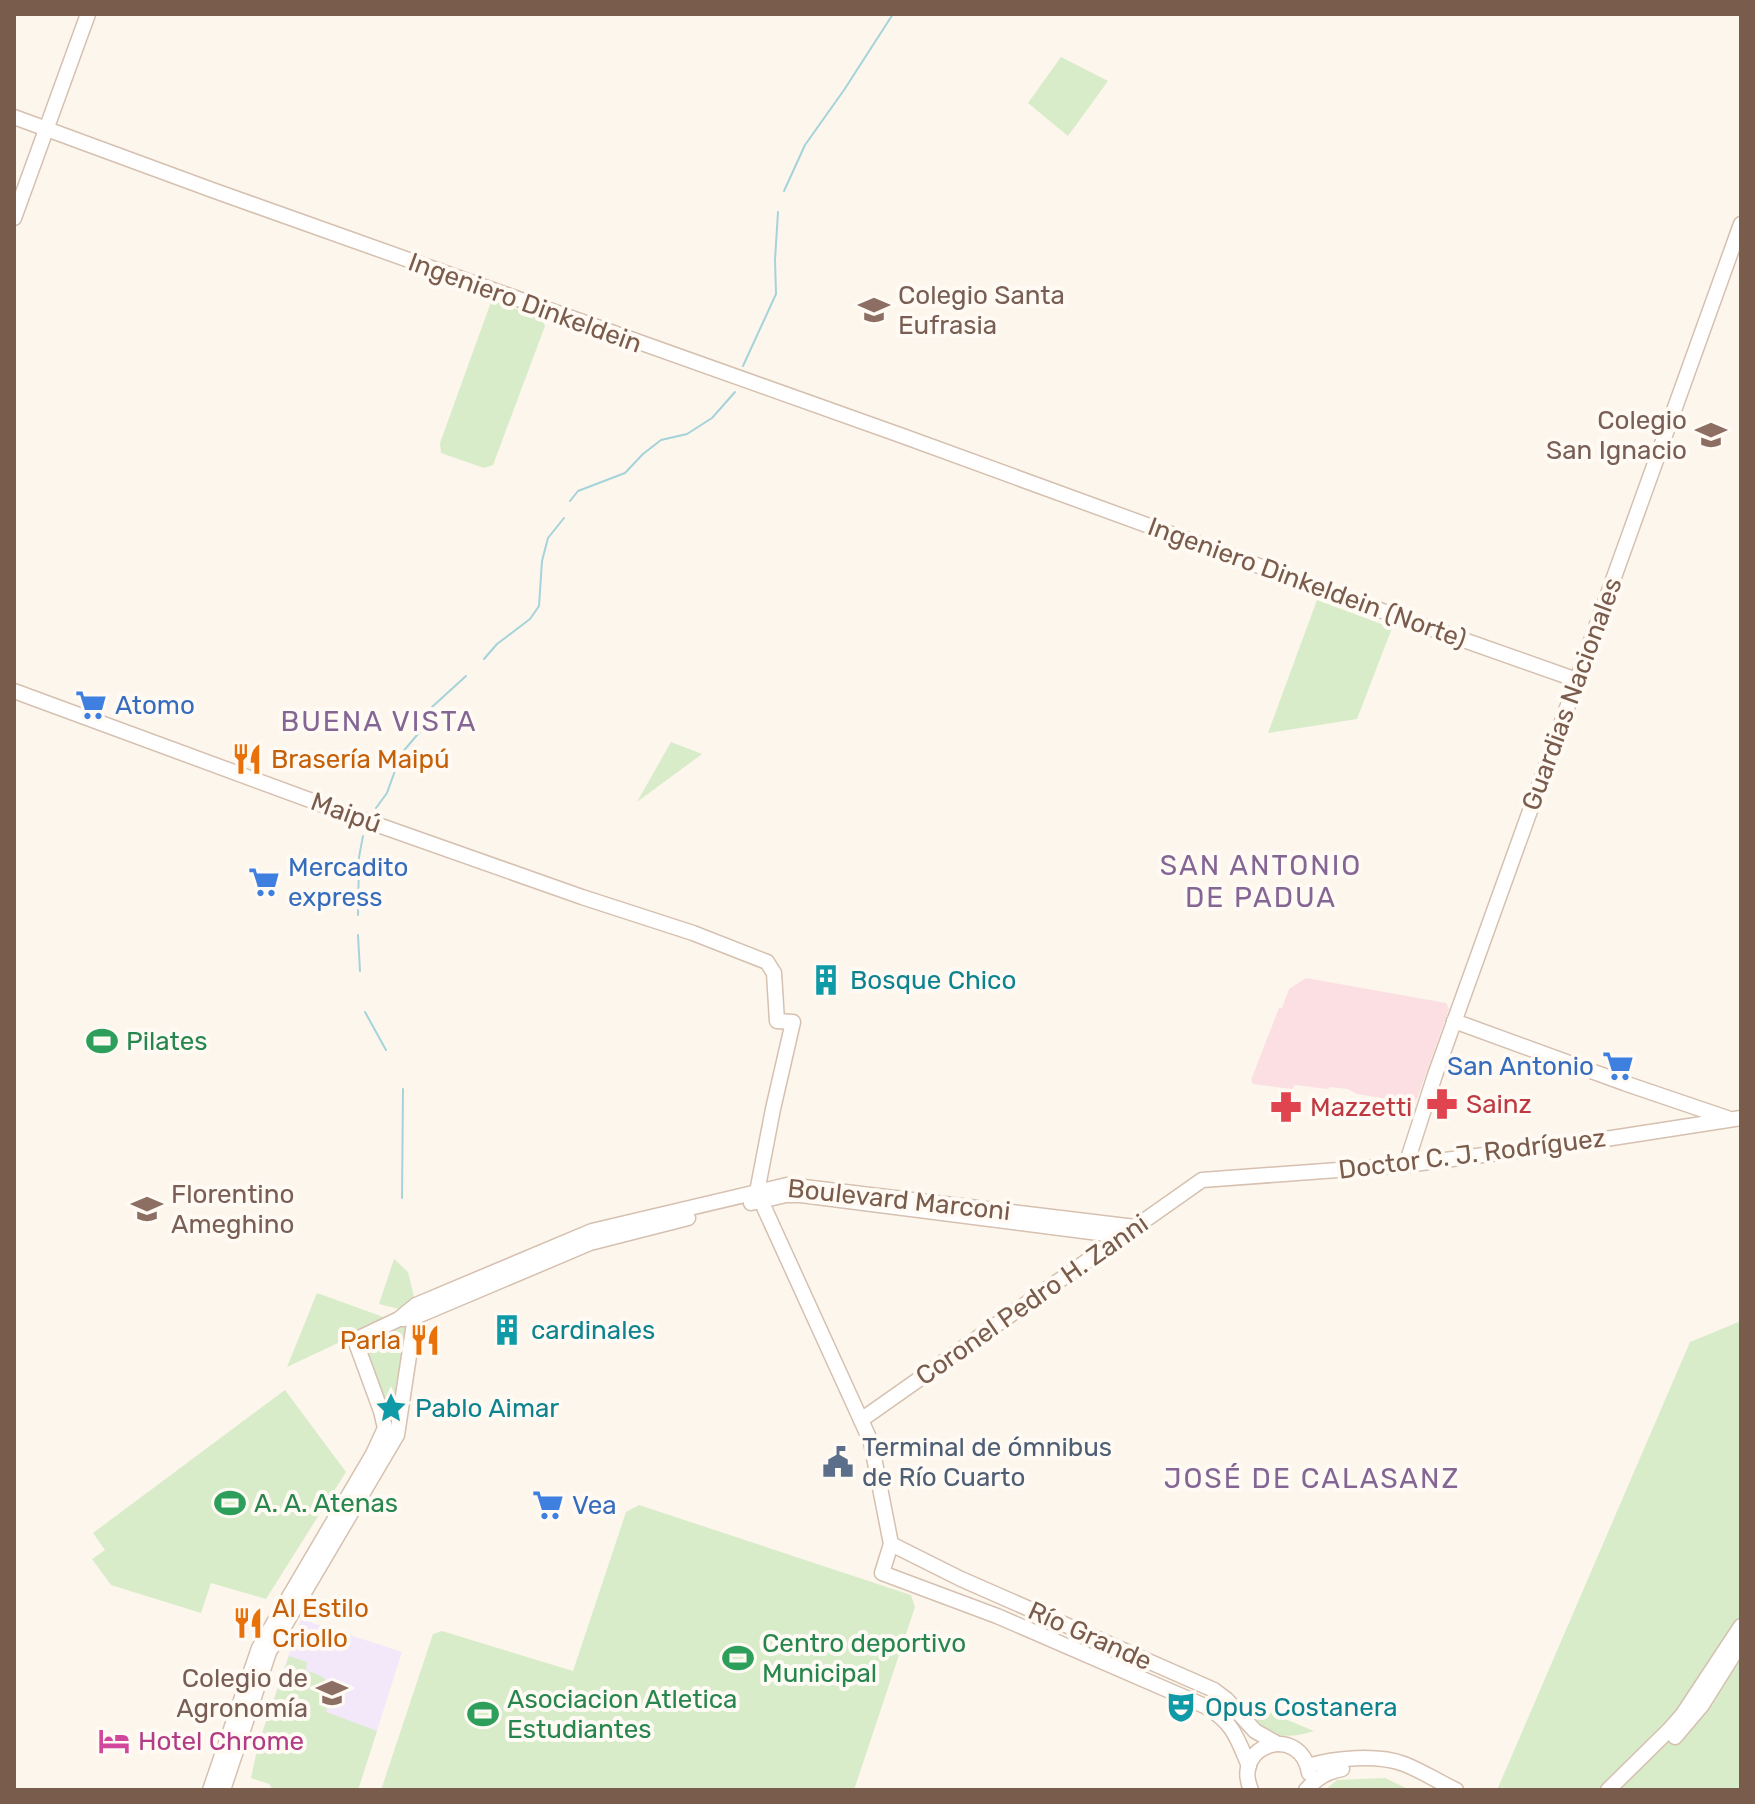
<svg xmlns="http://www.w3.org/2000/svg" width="1755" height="1804" font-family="Rubik,sans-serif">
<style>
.education{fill:#f3e8fa}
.medical{fill:#fbdfe3}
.green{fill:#d8ecc9}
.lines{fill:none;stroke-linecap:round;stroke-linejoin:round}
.stream{stroke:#a5d3da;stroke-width:2}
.secondary-casing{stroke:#d6c0b0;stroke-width:17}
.secondary{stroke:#fff;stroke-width:14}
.labels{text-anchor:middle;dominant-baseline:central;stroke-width:8;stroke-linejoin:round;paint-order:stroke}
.education-label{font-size:26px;fill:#785e54;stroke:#fffaf3;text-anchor:start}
.street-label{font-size:26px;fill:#7a5c4d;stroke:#fffaf3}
.shop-label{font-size:26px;fill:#366cbe;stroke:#fffaf3;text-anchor:start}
.food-label{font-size:26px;fill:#c56008;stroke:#fffaf3;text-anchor:start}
.culture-label{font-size:26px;fill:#0d838f;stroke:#fffaf3;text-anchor:start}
.leisure-label{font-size:26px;fill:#27864d;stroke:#fffaf3;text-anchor:start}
.health-label{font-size:26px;fill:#be3a42;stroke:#fffaf3;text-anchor:start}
.service-label{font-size:26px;fill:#4e5e75;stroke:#fffaf3;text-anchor:start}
.hotel-label{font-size:26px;fill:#b23c85;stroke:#fffaf3;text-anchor:start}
.neighbourhood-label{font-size:28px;letter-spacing:2px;fill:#846695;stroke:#fffaf3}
</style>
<rect width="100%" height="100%" fill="#fdf6ec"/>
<path class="education" d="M301 1619 402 1652 358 1790 258 1745Z"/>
<path class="medical" d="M1306 978 1446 1003 1449 1009 1417 1099 1411 1103 1357 1094 1348 1089 1330 1087 1328 1089 1295 1085 1292 1089 1253 1084 1251 1080 1279 1008H1282L1289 989Z"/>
<g class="green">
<path d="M1061 57 1108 81 1068 136 1028 103Z"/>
<path d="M491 302H497L542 318 545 326 493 465 484 468 441 453 440 443Z"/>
<path d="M1317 600 1392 628 1357 719 1268 733Z"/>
<path d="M671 742 702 754 637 802Z"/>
<path d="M394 1259 408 1272 416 1305 399 1309 379 1304Z"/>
<path d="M317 1293 389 1319 287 1367Z"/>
<path d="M1741 1321V1790H1497L1690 1342Z"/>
<path d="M407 1323 391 1420 364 1344Z"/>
<path d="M285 1390 346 1472 266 1599 211 1583 201 1613 111 1585 92 1559 105 1550 93 1533Z"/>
<path d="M639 1505 911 1595 915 1607 854 1790H381L433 1634 442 1631 573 1671 626 1512Z"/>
<path d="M289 1656 307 1662 306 1670 321 1676 334 1686 326 1712 377 1731 358 1790H273L269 1784 251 1778 258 1745Z"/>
<path d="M1249 1704 1314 1731C1285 1741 1257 1737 1249 1704Z"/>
<path d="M1385 1778 1410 1790H1325L1337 1780Z"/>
</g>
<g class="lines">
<g class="stream">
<path d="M784 191 805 145 844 90 893 14"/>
<path d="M743 366 776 294 775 260 778 212"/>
<path d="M570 501 578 491 625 473 643 454 661 440 687 434 712 418 735 392"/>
<path d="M484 659 497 644 530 619 539 606 542 561 548 538 564 518"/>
<path d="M376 808 387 793 401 754 423 728 432 707 466 676"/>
<path d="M358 915 359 857 363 836"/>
<path d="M358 935 360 971"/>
<path d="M365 1012 386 1050"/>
<path d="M402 1198 403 1089"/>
</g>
<defs>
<g id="secondary">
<path d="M14 117 215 191 900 435 1407 620 1577 680"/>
<path d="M14 218 88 14"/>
<path d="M14 691 364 820 582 897 693 933 767 962 774 973 777 1021 793 1022 773 1109 757 1192 871 1442 891 1544 882 1573 997 1616 1207 1707C1234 1724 1237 1738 1249 1766"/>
<path d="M1454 1021 1624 1083 1727 1118"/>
<path d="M1406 1165 1435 1075 1741 224"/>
<path d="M751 1203 786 1195H801L1122 1236"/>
<path d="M403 1319 415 1317 590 1243 688 1218"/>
<path d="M861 1420 1202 1180 1406 1165 1599 1140 1741 1118"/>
<path d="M891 1544 961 1579 1214 1690 1226 1699 1255 1731 1278 1744"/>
<path d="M1675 1737 1702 1705 1741 1643"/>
<path d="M1308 1766C1335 1758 1377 1754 1404 1764 1422 1771 1439 1782 1456 1790"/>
<path d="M210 1790 259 1648 373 1454 385 1428 381 1411 355 1340 399 1319 416 1305 592 1231 787 1185 1135 1227"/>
<path d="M223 1790 269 1652 397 1435 416 1310"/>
<path d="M1251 1790C1231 1744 1301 1723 1309 1773"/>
<path d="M1306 1790C1317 1778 1326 1772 1342 1769"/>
<path d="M1608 1790 1669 1730 1683 1714 1741 1626"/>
</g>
</defs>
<use href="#secondary" class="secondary-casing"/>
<use href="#secondary" class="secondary"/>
</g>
<defs>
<symbol id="school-bare" viewBox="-9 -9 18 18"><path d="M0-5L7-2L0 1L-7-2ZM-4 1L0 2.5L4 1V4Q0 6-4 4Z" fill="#8d6e63" stroke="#fffaf3" stroke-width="2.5" paint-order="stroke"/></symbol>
<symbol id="supermarket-bare" viewBox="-9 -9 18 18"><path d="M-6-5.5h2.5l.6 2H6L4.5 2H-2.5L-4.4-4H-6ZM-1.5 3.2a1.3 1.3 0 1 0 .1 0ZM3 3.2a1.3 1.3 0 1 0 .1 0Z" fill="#3f7fe0" stroke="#fffaf3" stroke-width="2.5" paint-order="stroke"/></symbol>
<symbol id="restaurant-bare" viewBox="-9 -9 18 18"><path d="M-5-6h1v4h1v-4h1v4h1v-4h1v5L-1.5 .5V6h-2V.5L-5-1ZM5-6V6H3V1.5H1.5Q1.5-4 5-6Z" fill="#e8710a" stroke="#fffaf3" stroke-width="2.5" paint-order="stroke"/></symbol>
<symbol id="building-bare" viewBox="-9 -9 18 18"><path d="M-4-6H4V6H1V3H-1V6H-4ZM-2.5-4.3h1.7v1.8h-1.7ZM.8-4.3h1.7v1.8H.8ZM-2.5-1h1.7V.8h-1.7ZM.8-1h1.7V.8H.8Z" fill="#0f9aa8" stroke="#fffaf3" stroke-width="2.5" paint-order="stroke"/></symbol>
<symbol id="stadium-bare" viewBox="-9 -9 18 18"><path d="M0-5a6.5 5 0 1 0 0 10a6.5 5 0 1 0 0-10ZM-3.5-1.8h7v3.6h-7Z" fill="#2e9e5b" stroke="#fffaf3" stroke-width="2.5" paint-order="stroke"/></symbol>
<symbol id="pharmacy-bare" viewBox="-9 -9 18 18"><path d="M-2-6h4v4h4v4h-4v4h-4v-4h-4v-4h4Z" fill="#e0444e" stroke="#fffaf3" stroke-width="2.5" paint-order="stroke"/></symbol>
<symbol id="sight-bare" viewBox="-9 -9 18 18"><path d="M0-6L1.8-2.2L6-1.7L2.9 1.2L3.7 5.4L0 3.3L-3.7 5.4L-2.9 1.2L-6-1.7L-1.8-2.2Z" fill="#0f9aa8" stroke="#fffaf3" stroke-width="2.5" paint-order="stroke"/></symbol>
<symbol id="civic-bare" viewBox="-9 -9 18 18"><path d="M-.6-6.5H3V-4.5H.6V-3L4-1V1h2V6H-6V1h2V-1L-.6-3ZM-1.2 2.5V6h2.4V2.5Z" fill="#5c6f8a" stroke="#fffaf3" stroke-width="2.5" paint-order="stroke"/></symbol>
<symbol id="theatre-bare" viewBox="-9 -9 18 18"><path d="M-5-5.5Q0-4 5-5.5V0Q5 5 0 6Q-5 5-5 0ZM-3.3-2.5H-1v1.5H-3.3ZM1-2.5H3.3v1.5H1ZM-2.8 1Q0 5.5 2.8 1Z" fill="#0f9aa8" stroke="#fffaf3" stroke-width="2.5" paint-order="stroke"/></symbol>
<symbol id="hotel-bare" viewBox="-9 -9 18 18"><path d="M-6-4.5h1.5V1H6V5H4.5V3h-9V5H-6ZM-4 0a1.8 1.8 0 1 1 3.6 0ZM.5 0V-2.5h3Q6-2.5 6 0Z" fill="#d1479c" stroke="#fffaf3" stroke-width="2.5" paint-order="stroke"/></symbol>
</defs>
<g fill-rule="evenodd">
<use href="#school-bare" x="852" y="288" width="44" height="44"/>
<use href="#school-bare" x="1689" y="413" width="44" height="44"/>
<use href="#supermarket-bare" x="69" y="683" width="44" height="44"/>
<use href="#restaurant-bare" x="225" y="737" width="44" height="44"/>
<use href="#supermarket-bare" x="242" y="860" width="44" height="44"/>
<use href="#building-bare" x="804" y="958" width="44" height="44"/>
<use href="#stadium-bare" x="80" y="1019" width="44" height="44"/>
<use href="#supermarket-bare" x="1596" y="1044" width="44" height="44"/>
<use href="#pharmacy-bare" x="1420" y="1082" width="44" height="44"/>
<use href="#pharmacy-bare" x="1264" y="1085" width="44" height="44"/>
<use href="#school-bare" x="125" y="1187" width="44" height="44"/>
<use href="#building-bare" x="485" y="1308" width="44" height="44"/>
<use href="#restaurant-bare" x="403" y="1318" width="44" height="44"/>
<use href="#sight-bare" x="369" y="1386" width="44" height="44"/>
<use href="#civic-bare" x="816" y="1440" width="44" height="44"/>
<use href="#stadium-bare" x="208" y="1481" width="44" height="44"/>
<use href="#supermarket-bare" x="526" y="1483" width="44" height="44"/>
<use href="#restaurant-bare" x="226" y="1601" width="44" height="44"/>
<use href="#stadium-bare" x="716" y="1636" width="44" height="44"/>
<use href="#school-bare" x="310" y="1671" width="44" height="44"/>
<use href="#theatre-bare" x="1159" y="1685" width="44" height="44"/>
<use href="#stadium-bare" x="461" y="1692" width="44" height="44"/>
<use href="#hotel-bare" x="92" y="1719" width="44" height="44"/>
</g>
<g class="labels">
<g class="education-label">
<text x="898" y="295">Colegio Santa<tspan x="898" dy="30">Eufrasia</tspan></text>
<text x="1687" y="420" text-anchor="end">Colegio<tspan x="1687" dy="30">San Ignacio</tspan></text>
<text x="171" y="1194">Florentino<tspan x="171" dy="30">Ameghino</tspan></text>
<text x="308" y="1678" text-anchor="end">Colegio de<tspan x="308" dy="30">Agronomía</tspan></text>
</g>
<g class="street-label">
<text transform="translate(525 303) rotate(20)">Ingeniero Dinkeldein</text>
<text transform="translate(1307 583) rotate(20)">Ingeniero Dinkeldein (Norte)</text>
<text transform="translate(1572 694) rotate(-70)">Guardias Nacionales</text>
<text transform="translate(346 813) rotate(20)">Maipú</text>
<text transform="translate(1472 1154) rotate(-7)">Doctor C. J. Rodríguez</text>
<text transform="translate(899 1200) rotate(6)">Boulevard Marconi</text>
<text transform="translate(1032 1300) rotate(-35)">Coronel Pedro H. Zanni</text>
<text transform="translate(1090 1636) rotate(24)">Río Grande</text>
</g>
<g class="shop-label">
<text x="115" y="705">Atomo</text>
<text x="288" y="867">Mercadito<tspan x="288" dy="30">express</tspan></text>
<text x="1594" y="1066" text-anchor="end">San Antonio</text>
<text x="572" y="1505">Vea</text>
</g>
<g class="food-label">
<text x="271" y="759">Brasería Maipú</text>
<text x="401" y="1340" text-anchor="end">Parla</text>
<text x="272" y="1608">Al Estilo<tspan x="272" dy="30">Criollo</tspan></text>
</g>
<g class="culture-label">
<text x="850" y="980">Bosque Chico</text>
<text x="531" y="1330">cardinales</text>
<text x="415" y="1408">Pablo Aimar</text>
<text x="1205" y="1707">Opus Costanera</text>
</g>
<g class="leisure-label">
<text x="126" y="1041">Pilates</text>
<text x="254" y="1503">A. A. Atenas</text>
<text x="762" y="1643">Centro deportivo<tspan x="762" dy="30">Municipal</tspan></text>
<text x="507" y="1699">Asociacion Atletica<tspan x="507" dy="30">Estudiantes</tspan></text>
</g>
<g class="health-label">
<text x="1466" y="1104">Sainz</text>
<text x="1310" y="1107">Mazzetti</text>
</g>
<g class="service-label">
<text x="862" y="1447">Terminal de ómnibus<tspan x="862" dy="30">de Río Cuarto</tspan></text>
</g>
<g class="hotel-label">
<text x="138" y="1741">Hotel Chrome</text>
</g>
<g class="neighbourhood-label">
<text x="379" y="721">BUENA VISTA</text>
<text x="1261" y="865">SAN ANTONIO<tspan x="1261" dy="32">DE PADUA</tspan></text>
<text x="1312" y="1478">JOSÉ DE CALASANZ</text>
</g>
</g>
<rect width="1755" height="1804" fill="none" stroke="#7a5c4d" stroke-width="32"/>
</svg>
